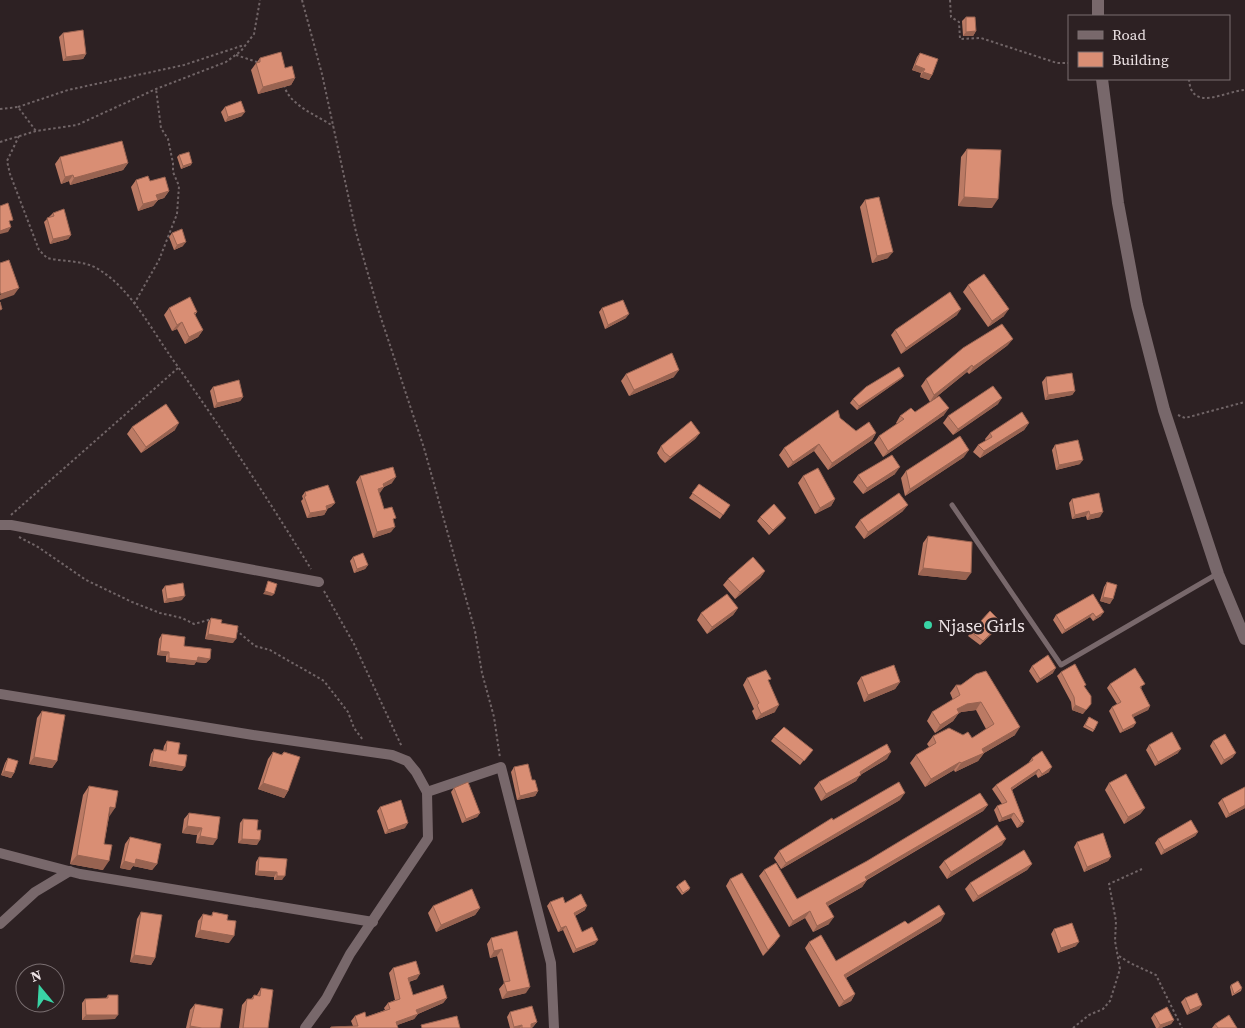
<svg xmlns="http://www.w3.org/2000/svg" width="1245" height="1028" font-family="'Source Serif 4',serif">
<style>
.lines{fill:none;stroke-linecap:round;stroke-linejoin:round}
.path{stroke:#716567;stroke-width:2;stroke-dasharray:2.5 2.5;stroke-linecap:butt}
.lane{stroke:#78686b;stroke-width:5}
.street{stroke:#78686b;stroke-width:10}
.secondary{stroke:#78686b;stroke-width:12}
.wall{fill:#bb7a64}
.shaded-wall{fill:#986351}
.building{fill:#d98e74;stroke:#986351}
.poi-dot{fill:#39d4a5;stroke:#2d2123;stroke-width:2}
.labels{text-anchor:middle;dominant-baseline:central;stroke-width:5;stroke-linejoin:round;paint-order:stroke}
.poi-label{font-size:18px;fill:#ede3e5;stroke:#2d2123;text-anchor:start}
</style>
<rect width="100%" height="100%" fill="#2d2123"/>
<g class="lines">
<g class="path">
<path d="M302 0 322 74 356 232 378 309 424 448 475 631 482 673 494 717 500 758"/>
<path d="M950 0 951 17 959 22 960 39 981 38 1057 63H1069"/>
<path d="M236 55 257 62"/>
<path d="M1189 79C1191 113 1225 91 1245 90"/>
<path d="M284 85C289 105 316 115 333 126"/>
<path d="M18 107 68 90 184 65 244 45"/>
<path d="M0 109 18 107 36 131"/>
<path d="M19 136 7 161 10 174 39 250 47 258C64 262 83 260 98 269 130 288 150 327 171 357 220 426 267 497 311 569"/>
<path d="M0 142 36 131 77 125 156 89 226 62 241 51 254 34 260 0"/>
<path d="M134 304 159 260 177 214 179 186 173 172V163L168 139 161 128 156 89"/>
<path d="M1178 415 1185 418 1245 402"/>
<path d="M11 515 178 368"/>
<path d="M19 537 38 547 86 580 132 602 160 613 182 618 194 624 212 619"/>
<path d="M324 591 354 644 402 747"/>
<path d="M236 630 255 646 270 650 324 681 348 712 354 728 363 740"/>
<path d="M1119 956 1130 963 1156 975 1182 1028"/>
<path d="M1073 1028 1089 1015 1103 1009 1110 1001 1120 969 1115 941 1116 921 1109 884 1142 869"/>
</g>
<path class="lane" d="M952 505 1061 665 1217 574"/>
<g class="street">
<path d="M0 525H11L319 582"/>
<path d="M0 694 253 735 392 755 407 761 416 772 427 792 428 838 350 954 326 999 305 1028"/>
<path d="M427 792 501 767 551 963 554 1028"/>
<path d="M0 853 80 874 373 922"/>
<path d="M0 924 35 892 70 871"/>
</g>
<g class="secondary">
<path d="M1098 0V16"/>
<path d="M1102 79 1118 203 1137 305 1164 410 1218 574 1245 639"/>
</g>
</g>
<g class="wall">
<path d="M966 17 976 31 973 36H963L962 21Z"/>
<path d="M63 33 86 54 83 59 63 61 59 37Z"/>
<path d="M920 53 932 75 929 80 920 77 921 73 912 70 917 57Z"/>
<path d="M260 58 285 68 295 78 291 85 258 94 251 70Z"/>
<path d="M225 107 242 116 225 122 221 112Z"/>
<path d="M967 149 992 208 958 206 961 157Z"/>
<path d="M179 155 191 165 181 169 177 157Z"/>
<path d="M60 157 128 163 123 170 70 185 69 181 61 184 55 164Z"/>
<path d="M136 180 150 181 169 191 164 198 158 200 153 206 138 211 131 187Z"/>
<path d="M865 200 888 258 872 263 860 207Z"/>
<path d="M53 213 71 235 68 239 50 244 44 222Z"/>
<path d="M172 233 183 246 174 250 169 237Z"/>
<path d="M968 285 1004 316 988 327 963 292Z"/>
<path d="M169 308 197 312 195 315 203 330 198 337 185 344 177 329 172 331 164 315Z"/>
<path d="M602 308 626 318 605 329 599 312Z"/>
<path d="M957 315 901 354 891 335 895 330Z"/>
<path d="M1008 345 969 374 967 372 930 402 921 386 926 379Z"/>
<path d="M626 374 674 377 629 396 621 381Z"/>
<path d="M904 376 901 379 857 410 850 403 853 399Z"/>
<path d="M1046 377 1075 391 1072 395 1045 400 1042 382Z"/>
<path d="M213 387 243 397 240 401 214 408 210 391Z"/>
<path d="M998 404 953 435 943 423 948 416Z"/>
<path d="M915 412 944 415 883 457 874 443 879 436 897 424 896 423 900 416Z"/>
<path d="M840 418 856 431 876 433 872 440 828 470 814 451 788 468 779 455 784 448Z"/>
<path d="M1029 423 1024 430 980 458 973 452 978 445 986 441 985 439 990 433Z"/>
<path d="M132 427 175 430 141 453 127 434Z"/>
<path d="M700 433 695 439 665 463 660 458 657 453 661 446Z"/>
<path d="M1055 445 1080 464 1056 470 1052 450Z"/>
<path d="M964 457 905 496 901 478 906 471Z"/>
<path d="M895 474 863 494 853 482 858 475Z"/>
<path d="M360 476 392 483 384 487 379 493 384 509 393 521 391 532 373 538 356 482Z"/>
<path d="M803 476 835 499 831 506 815 514 798 483Z"/>
<path d="M699 484 730 505 720 519 689 498Z"/>
<path d="M305 492 335 503 331 507 327 509V510L324 515 307 518 301 501 303 499 302 496Z"/>
<path d="M1072 499 1100 517 1087 520 1086 516 1072 519 1069 503Z"/>
<path d="M903 511 864 539 855 527 860 520Z"/>
<path d="M760 517 786 518 783 522 769 535 757 521Z"/>
<path d="M928 536 966 580 918 575 923 543Z"/>
<path d="M353 557 368 565 365 569 354 573 350 561Z"/>
<path d="M765 571 760 578 735 599 723 585 728 579Z"/>
<path d="M1107 582 1110 604 1100 601 1104 587Z"/>
<path d="M165 586 182 600 164 603 162 590Z"/>
<path d="M1093 594 1101 616 1093 621 1090 617 1062 634 1053 620 1056 615Z"/>
<path d="M738 608 733 615 707 634 697 620 701 613Z"/>
<path d="M211 618 221 623 233 643 205 639 208 622Z"/>
<path d="M999 627 980 645 968 636 971 632Z"/>
<path d="M162 634 184 646 210 659 206 663 196 662 194 665 166 662V656L157 655 159 639Z"/>
<path d="M1032 666 1053 673 1037 683 1029 671Z"/>
<path d="M1061 672 1084 687 1083 714 1072 710 1071 702 1057 676Z"/>
<path d="M976 674 1015 735 984 753 978 761 955 772 954 770 925 787 910 763 916 755 929 747 927 744 933 736 963 735 972 738 986 729 976 710 961 712 958 714 953 721 935 733 927 721 932 712 953 700 950 693 956 685H961Z"/>
<path d="M861 677 900 682 895 689 864 702 857 683Z"/>
<path d="M747 678 769 681 775 712 756 720 752 711 754 709 743 685Z"/>
<path d="M1110 684 1142 687 1141 688 1150 706 1148 710 1133 717 1136 723 1133 727 1120 733 1109 711 1112 707 1117 704 1107 688Z"/>
<path d="M42 711 57 761 52 768 29 764 37 718Z"/>
<path d="M1089 717 1098 722 1093 732 1083 727Z"/>
<path d="M774 737 809 754 800 765 771 741Z"/>
<path d="M167 741 178 754 182 771 149 766 151 754 154 749 163 751 164 746Z"/>
<path d="M1213 741 1233 757 1221 765 1210 746Z"/>
<path d="M1149 745 1178 753 1155 766 1146 750Z"/>
<path d="M273 752 281 755 284 752 288 791 284 798 258 789 268 759Z"/>
<path d="M8 758 14 773 11 778 1 775 5 763Z"/>
<path d="M1032 758 1049 772 1038 778 1036 774 1012 790 1024 822 1021 826 1017 828 1011 818 999 822 994 810 997 806 1002 804 992 789 996 785 1029 763V762Z"/>
<path d="M887 759 860 775 856 781 821 801 814 788 819 782Z"/>
<path d="M514 767 532 780 538 791 535 796 517 800 511 772Z"/>
<path d="M1109 783 1145 808 1140 814 1124 824 1105 790Z"/>
<path d="M89 786 109 817 104 844 103 870 70 864 83 795Z"/>
<path d="M454 788 480 813 477 817 462 823 451 792Z"/>
<path d="M1244 788 1245 808 1226 818 1218 803 1222 799Z"/>
<path d="M900 800 781 869 774 858 779 851 833 820Z"/>
<path d="M988 805 983 811 867 880 862 887 828 906 829 924 813 932 805 918 789 927 759 876 764 870 797 899Z"/>
<path d="M380 807 405 828 385 834 377 811Z"/>
<path d="M189 813 220 817 213 845 196 843 197 835 182 833 184 819Z"/>
<path d="M243 819 257 830V845L238 843 240 823Z"/>
<path d="M1198 832 1195 836 1161 855 1155 843 1158 839Z"/>
<path d="M130 837 157 864 152 870 133 866 130 870 120 868 125 844Z"/>
<path d="M1077 842 1111 857 1108 861 1084 872 1074 847Z"/>
<path d="M1002 845 947 879 939 867 944 861Z"/>
<path d="M259 857 287 859 282 880H274V877L255 875 256 862Z"/>
<path d="M1032 864 1027 870 973 902 965 889 970 883Z"/>
<path d="M730 879 775 943 763 956 726 886Z"/>
<path d="M678 885 690 888 689 890 682 895 676 887Z"/>
<path d="M550 902 565 903 585 910 575 916 582 932 595 944 573 953 563 930 558 932 547 906Z"/>
<path d="M433 906 480 908 475 915 436 932 428 913Z"/>
<path d="M141 912 155 958 151 965 130 962 137 919Z"/>
<path d="M213 912 229 943 195 937 198 921 203 914 211 916Z"/>
<path d="M941 921 846 978 855 994 851 1001 839 1007 805 948 809 942 836 961 908 924Z"/>
<path d="M1054 929 1076 946 1058 953 1051 934Z"/>
<path d="M517 931 526 993 502 999 499 989 504 983 497 956 490 958 487 944 491 938Z"/>
<path d="M393 968 417 979 409 982 413 995 447 998 443 1003 418 1014 414 1019 397 1025 398 1028H330L331 1027 353 1026 351 1021 355 1016 366 1017 385 1010 384 1008 388 1003 395 1000 389 973Z"/>
<path d="M1231 985 1242 988 1241 991 1232 996 1230 987Z"/>
<path d="M261 988 268 1028H239L242 1005 247 999H251L254 995H257Z"/>
<path d="M108 995 115 1019 82 1020V1003L85 999 106 998Z"/>
<path d="M1185 998 1202 1005 1199 1009 1187 1015 1181 1002Z"/>
<path d="M195 1004 220 1028H186L190 1010Z"/>
<path d="M510 1012 537 1022 532 1028H510L507 1017Z"/>
<path d="M1154 1014 1174 1020 1171 1024 1161 1028H1156L1151 1018Z"/>
<path d="M1215 1024 1237 1028H1212Z"/>
</g>
<g class="shaded-wall">
<path d="M976 31 973 36H963L966 32Z"/>
<path d="M86 54 83 59 63 61 66 57Z"/>
<path d="M915 65 925 69 921 73 912 70Z"/>
<path d="M923 72 932 75 929 80 920 77Z"/>
<path d="M295 78 291 85 258 94 263 87Z"/>
<path d="M245 112 242 116 225 122 228 117Z"/>
<path d="M128 163 123 170 70 185 74 178Z"/>
<path d="M192 163 191 165 181 169 183 166Z"/>
<path d="M73 175 69 181 61 184 65 177Z"/>
<path d="M169 191 164 198 152 201 156 195Z"/>
<path d="M964 197 998 199 992 208 958 206Z"/>
<path d="M158 200 153 206 138 211 143 204Z"/>
<path d="M11 227 8 232 0 234V231Z"/>
<path d="M71 235 68 239 50 244 53 239Z"/>
<path d="M186 242 183 246 174 250 177 245Z"/>
<path d="M893 252 888 258 872 263 877 256Z"/>
<path d="M19 288 14 295 0 300V295L1 294Z"/>
<path d="M961 309 957 315 901 354 906 348Z"/>
<path d="M1009 309 1004 316 988 327 992 321Z"/>
<path d="M629 314 626 318 605 329 608 325Z"/>
<path d="M182 322 177 329 172 331 177 325Z"/>
<path d="M203 330 198 337 185 344 189 337Z"/>
<path d="M1013 339 1008 345 969 374 973 367Z"/>
<path d="M972 365 967 372 930 402 934 395Z"/>
<path d="M679 370 674 377 629 396 634 390Z"/>
<path d="M904 376 901 379 857 410 859 406Z"/>
<path d="M1075 391 1072 395 1045 400 1048 395Z"/>
<path d="M243 397 240 401 214 408 217 403Z"/>
<path d="M1002 398 998 404 953 435 958 429Z"/>
<path d="M949 408 944 415 883 457 888 451Z"/>
<path d="M179 423 175 430 141 453 146 447Z"/>
<path d="M1029 423 1024 430 980 458 984 451Z"/>
<path d="M700 433 695 439 665 463 670 457Z"/>
<path d="M876 433 872 440 828 470 832 463Z"/>
<path d="M819 444 814 451 788 468 793 462Z"/>
<path d="M969 450 964 457 905 496 910 489Z"/>
<path d="M1083 460 1080 464 1056 470 1059 465Z"/>
<path d="M900 467 895 474 863 494 867 488Z"/>
<path d="M396 477 392 483 384 487 380 493 378 489 383 484Z"/>
<path d="M835 499 831 506 815 514 820 508Z"/>
<path d="M335 503 331 507 323 510 326 506Z"/>
<path d="M908 505 903 511 864 539 868 532Z"/>
<path d="M327 510 324 515 307 518 310 513Z"/>
<path d="M1089 511 1086 516 1072 519 1075 515Z"/>
<path d="M1103 512 1100 517 1087 520 1090 515Z"/>
<path d="M786 518 783 522 769 535 773 530Z"/>
<path d="M395 527 391 532 373 538 377 532Z"/>
<path d="M368 565 365 569 354 573 357 569Z"/>
<path d="M923 568 971 573 966 580 918 575Z"/>
<path d="M765 571 760 578 735 599 740 592Z"/>
<path d="M265 591 274 594 272 596 263 594Z"/>
<path d="M185 596 182 600 164 603 167 599Z"/>
<path d="M1103 597 1113 599 1110 604 1100 601Z"/>
<path d="M738 608 733 615 707 634 712 627Z"/>
<path d="M1104 612 1101 616 1093 621 1096 617Z"/>
<path d="M1093 613 1090 617 1062 634 1065 630Z"/>
<path d="M1002 623 999 627 980 645 983 641Z"/>
<path d="M208 634 236 639 233 643 205 639Z"/>
<path d="M160 651 169 652 166 656 157 655Z"/>
<path d="M198 657 210 659 206 663 196 662 194 665 166 662 169 658Z"/>
<path d="M1056 668 1053 673 1037 683 1040 679Z"/>
<path d="M900 682 895 689 864 702 868 695Z"/>
<path d="M981 702 976 710 961 712 958 714 953 721 935 733 940 725 957 709 967 704Z"/>
<path d="M1091 704 1083 714 1072 710 1075 705Z"/>
<path d="M779 705 775 712 756 720 761 714Z"/>
<path d="M1150 706 1148 710 1130 719 1132 715Z"/>
<path d="M1136 723 1133 727 1120 733 1123 730Z"/>
<path d="M1020 727 1015 735 984 753 978 761 955 772 961 763 982 749Z"/>
<path d="M1181 749 1178 753 1155 766 1158 762Z"/>
<path d="M891 752 887 759 860 775 856 781 821 801 826 794Z"/>
<path d="M1236 753 1233 757 1221 765 1224 760Z"/>
<path d="M34 757 57 761 52 768 29 764Z"/>
<path d="M152 761 185 767 182 771 149 766Z"/>
<path d="M960 762 954 770 925 787 931 779Z"/>
<path d="M1052 767 1049 772 1038 778 1042 774Z"/>
<path d="M1039 769 1036 774 1008 792 1011 788Z"/>
<path d="M4 771 14 773 11 778 1 775Z"/>
<path d="M263 783 288 791 284 798 258 789Z"/>
<path d="M538 791 535 796 517 800 520 796Z"/>
<path d="M905 793 900 800 781 869 786 863Z"/>
<path d="M988 805 983 811 861 883 865 877Z"/>
<path d="M1245 805V808L1226 818 1229 814Z"/>
<path d="M110 807 115 808 109 817Z"/>
<path d="M1145 808 1140 814 1124 824 1128 817Z"/>
<path d="M480 813 477 817 462 823 466 819Z"/>
<path d="M1014 813 1011 818 999 822 1002 818Z"/>
<path d="M1024 822 1021 826 1017 828 1021 823Z"/>
<path d="M408 823 405 828 385 834 388 830Z"/>
<path d="M187 826 202 828 197 835 182 833Z"/>
<path d="M1198 832 1195 836 1161 855 1164 850Z"/>
<path d="M200 836 217 839 213 845 196 843Z"/>
<path d="M242 839 260 840 257 845 238 843Z"/>
<path d="M1006 839 1002 845 947 879 951 872Z"/>
<path d="M77 855 109 861 103 870 70 864Z"/>
<path d="M1111 857 1108 861 1084 872 1087 867Z"/>
<path d="M136 859 157 864 152 870 133 866 130 870 120 868 124 861Z"/>
<path d="M1032 864 1027 870 973 902 978 896Z"/>
<path d="M258 871 277 872 274 877 255 875Z"/>
<path d="M277 876H285L282 880H274Z"/>
<path d="M867 880 862 887 821 909 826 903Z"/>
<path d="M587 906 585 910 571 918 574 913Z"/>
<path d="M480 908 475 915 436 932 441 925Z"/>
<path d="M810 911 805 918 789 927 793 921Z"/>
<path d="M945 914 941 921 840 981 844 975Z"/>
<path d="M834 917 829 924 813 932 817 926Z"/>
<path d="M566 926 563 930 558 932 561 928Z"/>
<path d="M200 930 234 936 229 943 195 937Z"/>
<path d="M780 936 775 943 763 956 768 950Z"/>
<path d="M598 940 595 944 573 953 576 949Z"/>
<path d="M1079 942 1076 946 1058 953 1061 948Z"/>
<path d="M502 949 497 956 490 958 494 951Z"/>
<path d="M134 955 155 958 151 965 130 962Z"/>
<path d="M420 974 417 979 404 983 408 978Z"/>
<path d="M530 987 526 993 502 999 507 992Z"/>
<path d="M855 994 851 1001 839 1007 844 1001Z"/>
<path d="M447 998 443 1003 413 1016 416 1010Z"/>
<path d="M1202 1005 1199 1009 1187 1015 1190 1010Z"/>
<path d="M418 1014 414 1019 392 1027 396 1022Z"/>
<path d="M86 1015H118L115 1019 82 1020Z"/>
<path d="M1174 1020 1171 1024 1161 1028H1158L1160 1025Z"/>
<path d="M537 1022 533 1027 529 1028 531 1024Z"/>
<path d="M522 1025 520 1028H513L514 1027Z"/>
<path d="M190 1026 202 1028H189Z"/>
</g>
<g class="building">
<path d="M966 17H975L976 31 966 32Z"/>
<path d="M83 30 86 54 66 57 63 33Z"/>
<path d="M281 52 285 68 292 66 295 78 263 87 256 63 260 62V58Z"/>
<path d="M920 53 938 59 932 75 923 72 925 69 915 65Z"/>
<path d="M241 101 245 112 228 117 225 107Z"/>
<path d="M122 141 128 163 74 178 73 175 65 177 60 157Z"/>
<path d="M967 149 1001 150 998 199 964 197Z"/>
<path d="M189 152 192 163 183 166 179 155Z"/>
<path d="M148 176 150 181 165 177 169 191 156 195 158 200 143 204 136 180Z"/>
<path d="M879 197 893 252 877 256 865 200Z"/>
<path d="M8 203 13 220 9 221 11 227 0 231V206Z"/>
<path d="M64 209 71 235 53 239 47 218 54 216 53 213Z"/>
<path d="M182 229 186 242 177 245 172 233Z"/>
<path d="M9 260 19 288 1 294 0 292V263Z"/>
<path d="M984 274 1009 309 992 321 968 285Z"/>
<path d="M950 292 961 309 906 348 895 330Z"/>
<path d="M190 297 197 312 194 313 203 330 189 337 182 322 177 325 169 308Z"/>
<path d="M623 300 629 314 608 325 602 308Z"/>
<path d="M0 302 2 309 0 310Z"/>
<path d="M1002 324 1013 339 973 367 972 365 934 395 926 379 963 348Z"/>
<path d="M672 353 679 370 634 390 626 374Z"/>
<path d="M899 367 904 376 859 406 853 399 866 387Z"/>
<path d="M1072 373 1075 391 1048 395 1046 377Z"/>
<path d="M239 380 243 397 217 403 213 387Z"/>
<path d="M993 386 1002 398 958 429 948 416Z"/>
<path d="M939 396 949 408 888 451 879 436 904 419 900 416 911 408 915 412Z"/>
<path d="M166 404 179 423 146 447 132 427Z"/>
<path d="M838 410 840 418 856 431 869 422 876 433 832 463 819 444 793 462 784 448Z"/>
<path d="M1022 412 1029 423 984 451 978 445 992 437 990 433Z"/>
<path d="M691 421 700 433 670 457 664 452 661 446Z"/>
<path d="M960 436 969 450 910 489 906 471Z"/>
<path d="M1078 440 1083 460 1059 465 1055 445Z"/>
<path d="M892 455 900 467 867 488 858 475Z"/>
<path d="M393 467 396 477 383 484 384 487 378 489 384 509 392 507 396 518 393 519 395 527 377 532 360 476Z"/>
<path d="M818 468 835 499 820 508 803 476Z"/>
<path d="M699 484 730 505 723 515 692 493Z"/>
<path d="M328 485 335 503 326 506 327 510 310 513 304 496H306L305 492Z"/>
<path d="M899 493 908 505 868 532 860 520Z"/>
<path d="M1099 493 1103 512 1090 515 1089 511 1075 515 1072 499Z"/>
<path d="M774 504 786 518 773 530 760 517Z"/>
<path d="M928 536 972 542 971 573 923 568Z"/>
<path d="M363 553 368 565 357 569 353 557Z"/>
<path d="M753 557 765 571 740 592 728 579Z"/>
<path d="M268 581 277 584 274 594 265 591Z"/>
<path d="M1107 582 1117 585 1113 599 1103 597Z"/>
<path d="M183 583 185 596 167 599 165 586Z"/>
<path d="M727 594 738 608 712 627 701 613Z"/>
<path d="M1093 594 1104 612 1096 617 1093 613 1065 630 1056 615Z"/>
<path d="M990 611 1002 623 983 641 971 632Z"/>
<path d="M211 618 222 620 221 623 238 626 236 639 208 634Z"/>
<path d="M162 634 185 637 184 646 211 649 210 659 198 657 197 661 169 658V652L160 651Z"/>
<path d="M1048 655 1056 668 1040 679 1032 666Z"/>
<path d="M1075 664 1086 685 1084 686 1091 696V704L1086 710 1075 705 1074 697 1061 672Z"/>
<path d="M894 665 900 682 868 695 861 677Z"/>
<path d="M1135 668 1145 684 1140 687 1150 706 1132 715 1136 723 1123 730 1112 707 1121 702 1110 684Z"/>
<path d="M766 670 771 679 768 680 779 705 761 714 757 705 759 703 747 678Z"/>
<path d="M986 671 1020 727 982 749 984 753 961 763 960 762 931 779 916 755 936 743 933 736 949 728 963 735 968 732 972 738 994 724 981 702 967 704 957 709 959 713 940 725 932 712 960 695 956 685H961L976 674Z"/>
<path d="M42 711 65 715 57 761 34 757Z"/>
<path d="M1089 717 1098 722 1094 730 1085 725Z"/>
<path d="M784 727 813 750 804 761 774 737Z"/>
<path d="M1172 732 1181 749 1158 762 1149 745Z"/>
<path d="M1225 734 1236 753 1224 760 1213 741Z"/>
<path d="M167 741 180 743 178 754 187 755 185 767 152 761 154 749 166 751Z"/>
<path d="M887 744 891 752 860 772 861 775 826 794 819 782Z"/>
<path d="M1042 751 1052 767 1042 774 1039 769 1011 788 1024 822 1021 823 1014 813 1002 818 997 806 1007 802 996 785 1033 760 1032 758Z"/>
<path d="M273 752 282 755 284 752 300 757 288 791 263 783Z"/>
<path d="M8 758 18 761 14 773 4 771Z"/>
<path d="M528 764 532 780H535L538 791 520 796 514 767Z"/>
<path d="M1126 774 1145 808 1128 817 1109 783Z"/>
<path d="M468 782 480 813 466 819 454 788Z"/>
<path d="M899 782 905 793 786 863 779 851 832 818 833 820Z"/>
<path d="M89 786 118 791 115 808 110 807 104 844 112 845 109 861 77 855Z"/>
<path d="M1245 787V805L1229 814 1222 799Z"/>
<path d="M980 793 988 805 865 877 867 880 826 903 834 917 817 926 810 911 793 921 764 870 776 863 797 899 867 861Z"/>
<path d="M401 800 408 823 388 830 380 807Z"/>
<path d="M189 813 220 817 217 839 200 836 202 828 187 826Z"/>
<path d="M243 819 258 820 257 830H261L260 840 242 839Z"/>
<path d="M1191 820 1198 832 1164 850 1158 839Z"/>
<path d="M997 825 1006 839 951 872 944 861Z"/>
<path d="M1103 833 1111 857 1087 867 1077 842Z"/>
<path d="M130 837 161 844 157 864 136 859 135 864 124 861Z"/>
<path d="M1024 850 1032 864 978 896 970 883Z"/>
<path d="M259 857 287 859 285 876H277V872L258 871Z"/>
<path d="M742 873 780 936 768 950 730 879Z"/>
<path d="M685 880 690 888 683 893 678 885Z"/>
<path d="M472 889 480 908 441 925 433 906Z"/>
<path d="M581 894 587 906 574 913 582 932 592 927 598 940 576 949 566 926 561 928 550 902 563 897 565 903Z"/>
<path d="M939 905 945 914 844 975 855 994 844 1001 809 942 821 935 836 961 905 921 908 924Z"/>
<path d="M141 912 162 915 155 958 134 955Z"/>
<path d="M213 912 228 915 227 920 236 921 234 936 200 930 203 914 212 916Z"/>
<path d="M1072 923 1079 942 1061 948 1054 929Z"/>
<path d="M517 931 530 987 507 992 504 982 510 981 502 949 494 951 491 938Z"/>
<path d="M416 961 420 974 408 978 413 995 443 985 447 998 416 1010 418 1014 396 1022 398 1028H331V1027L358 1026 355 1016 365 1012 366 1017 390 1009 388 1003 400 999 393 968Z"/>
<path d="M1238 981 1242 988 1234 994 1231 985Z"/>
<path d="M261 988 273 990 268 1028H243L247 999H253L254 995 260 996Z"/>
<path d="M1197 993 1202 1005 1190 1010 1185 998Z"/>
<path d="M108 995H118V1015H86L85 999 108 998Z"/>
<path d="M195 1004 223 1009 220 1028H202L190 1026Z"/>
<path d="M532 1006 537 1022 531 1024V1028H522V1025L514 1027 510 1012Z"/>
<path d="M1167 1007 1174 1020 1160 1025 1154 1014Z"/>
<path d="M1229 1015 1237 1028H1218L1215 1024Z"/>
<path d="M457 1016 460 1028H422L421 1025Z"/>
</g>
<circle class="poi-dot" cx="928" cy="625" r="5"/>
<g class="labels">
<g class="poi-label">
<text x="938" y="625">Njase Girls</text>
</g>
</g>
<rect x="1068" y="15" width="162" height="65" fill="#2d2123" stroke="#7a6f71"/>
<rect x="1078" y="31" width="25" height="8" fill="#78686b" stroke="#7a6f71"/>
<text x="1112" y="40" font-size="15" fill="#ede3e5">Road</text>
<rect x="1078" y="52" width="25" height="15" fill="#d98e74" stroke="#7a6f71"/>
<text x="1112" y="65" font-size="15" fill="#ede3e5">Building</text>
<g transform="translate(40 988) rotate(342)"><circle r="24" fill="#2d2123" stroke="#7a6f71"/>
<path d="M0-4L9 19L0 12L-9 19Z" fill="#39d4a5"/>
<text y="-8" font-size="14" font-weight="bold" text-anchor="middle" fill="#ede3e5">N</text>
</g>
</svg>
